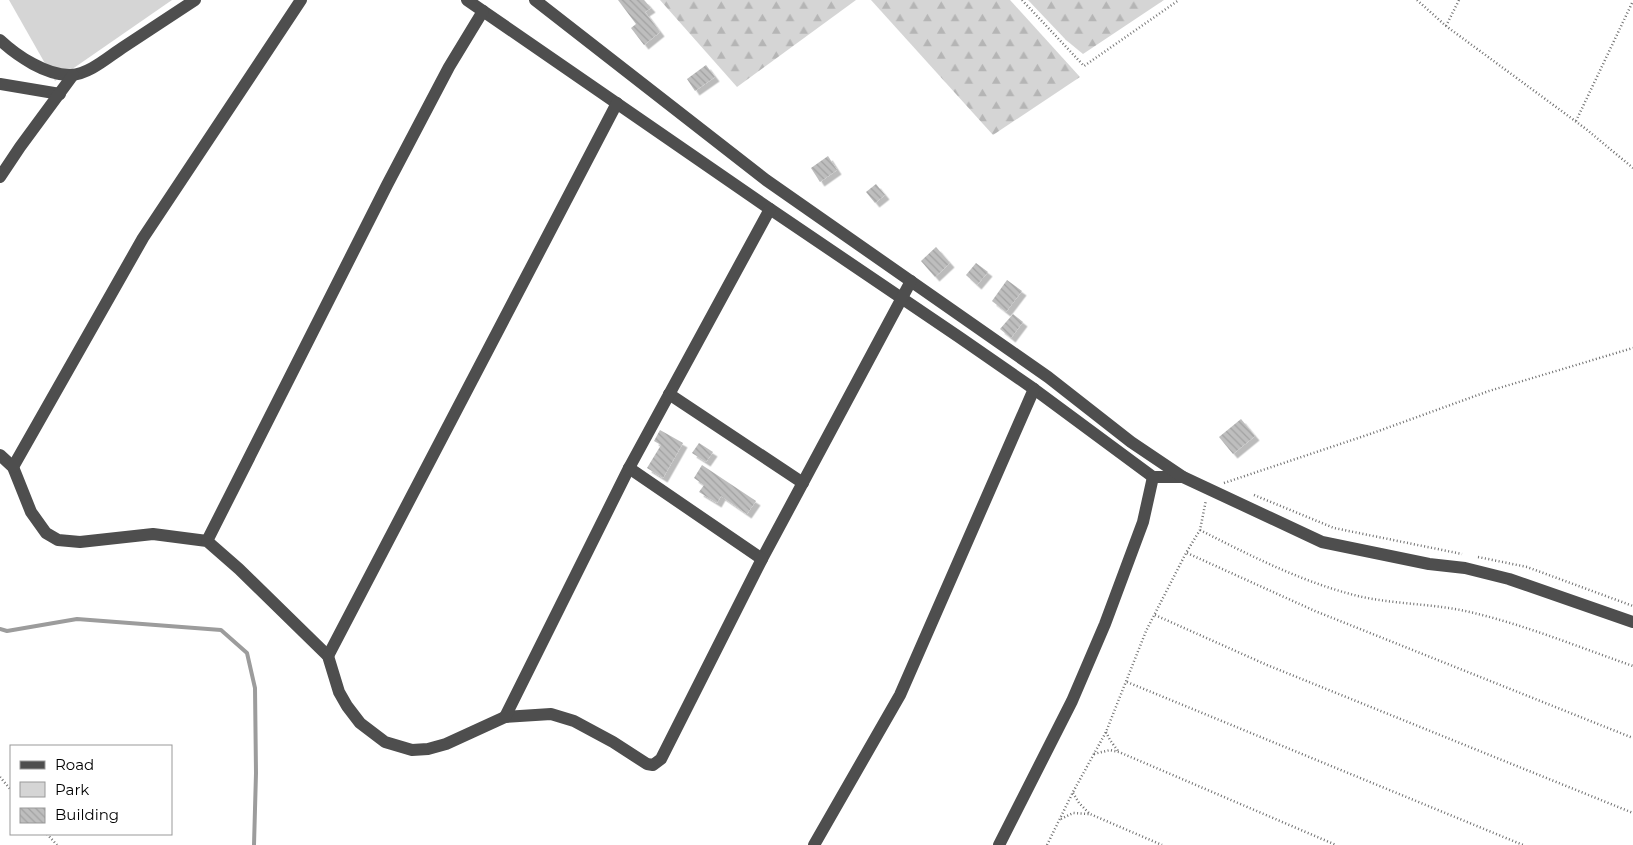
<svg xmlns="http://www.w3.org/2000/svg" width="1633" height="845" font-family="Montserrat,sans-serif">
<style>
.green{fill:#d5d5d5}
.forest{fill:url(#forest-firs)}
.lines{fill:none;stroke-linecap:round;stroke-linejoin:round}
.stream{stroke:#9c9c9c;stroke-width:4}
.building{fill:url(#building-back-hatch);filter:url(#shadow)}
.path{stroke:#707070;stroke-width:2.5;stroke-dasharray:1 2.5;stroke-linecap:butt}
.minor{stroke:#4e4e4e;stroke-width:12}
</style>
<defs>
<pattern id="forest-firs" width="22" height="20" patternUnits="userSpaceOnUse" patternTransform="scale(1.25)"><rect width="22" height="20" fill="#d5d5d5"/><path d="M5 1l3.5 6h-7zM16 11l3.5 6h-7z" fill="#b5b5b5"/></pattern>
<pattern id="building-back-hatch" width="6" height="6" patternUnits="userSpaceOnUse" patternTransform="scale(1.25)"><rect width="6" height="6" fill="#bebebe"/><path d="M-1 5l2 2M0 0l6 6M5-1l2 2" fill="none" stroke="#a2a2a2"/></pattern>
<filter id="shadow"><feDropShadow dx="4.5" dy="4.5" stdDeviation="0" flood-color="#0004"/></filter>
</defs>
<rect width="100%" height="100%" fill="#fff"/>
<path class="green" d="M9 0H172L55 81Z"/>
<g class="forest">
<path d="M660 0H856L737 87Z"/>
<path d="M871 0H1010L1080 77 993 135Z"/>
<path d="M1028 0H1164L1083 54 1066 40Z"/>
</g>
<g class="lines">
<path class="stream" d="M0 629 7 631 77 619 221 630 247 653 255 688 256 773 254 845"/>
</g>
<g class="building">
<path d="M618 0H644L651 8 645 12 660 32 644 45 631 28 636 24Z"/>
<path d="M706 65 715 77 695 91 687 79Z"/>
<path d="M828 156 837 170 820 182 811 168Z"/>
<path d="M876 184 885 195 875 203 866 192Z"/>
<path d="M936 247 950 263 935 277 921 261Z"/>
<path d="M976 263 988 272 977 285 966 275Z"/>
<path d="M1007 280 1022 291 1006 312 992 301Z"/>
<path d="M1013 314 1023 322 1011 338 1000 329Z"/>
<path d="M1241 419 1255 436 1233 454 1219 437Z"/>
<path d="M660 430 683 443 663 478 647 468 661 445 654 441Z"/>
<path d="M699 443 713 452 706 462 692 453Z"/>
<path d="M702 465 756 501 747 514 721 496 717 503 699 492 704 485 694 478Z"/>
</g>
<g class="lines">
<g class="path">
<path d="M1022 0 1084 66 1179 0"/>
<path d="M1417 0 1446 26 1586 129 1633 168"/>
<path d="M1446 26 1459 0"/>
<path d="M1576 121 1633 1"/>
<path d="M1224 483 1373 433 1489 391 1633 348"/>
<path d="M1254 495 1334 528 1462 554"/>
<path d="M1200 530C1249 555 1300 581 1354 595 1393 605 1435 603 1474 613 1528 626 1581 648 1633 666"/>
<path d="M1187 553 1315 611 1633 738"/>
<path d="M1478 557 1527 567 1633 606"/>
<path d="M1155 615 1267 665 1633 813"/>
<path d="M1127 682 1523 845"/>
<path d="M1106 732 1110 740 1118 751"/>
<path d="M1094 754 1110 750 1119 752 1336 845"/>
<path d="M0 777 11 790"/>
<path d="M1073 793 1079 803 1090 814 1162 845"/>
<path d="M1061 819 1073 813 1089 814"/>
<path d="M47 834 57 845"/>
<path d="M1047 845 1073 792 1106 732 1146 631 1186 553 1200 530 1206 500"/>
</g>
<g class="minor">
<path d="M467 0 770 209 959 337 1034 389 1153 477H1183"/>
<path d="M535 0 766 180 1048 377 1131 442 1183 477 1322 542 1429 564 1465 568 1509 579 1633 622"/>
<path d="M0 40C17 56 47 76 71 75 89 74 107 58 122 48 146 32 171 16 195 0"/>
<path d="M0 84 60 94"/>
<path d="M0 177 20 147 73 75"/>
<path d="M669 394 803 483"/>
<path d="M0 455 13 467 31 512 46 533 58 540 80 542 153 534 207 541 239 569 328 656 339 692 347 706 360 723 385 742 412 750 428 749 446 744 505 717 551 714 574 721 613 742 647 764 653 765 661 759 762 559 911 281"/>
<path d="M13 467 143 238 301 0"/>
<path d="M629 468 762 559"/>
<path d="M207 541 387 185 449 67 483 11"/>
<path d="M328 656 617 103"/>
<path d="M505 717 629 468 770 209"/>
<path d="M814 845 900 695 1034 389"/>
<path d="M999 845 1072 701 1105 624 1143 522 1153 477"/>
</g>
</g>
<rect x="10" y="745" width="162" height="90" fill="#ffffff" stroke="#999999"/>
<rect x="20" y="761" width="25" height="8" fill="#4e4e4e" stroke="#999999"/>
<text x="55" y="770" font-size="15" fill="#000000">Road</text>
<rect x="20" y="782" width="25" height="15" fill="#d5d5d5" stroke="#999999"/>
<text x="55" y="795" font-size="15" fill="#000000">Park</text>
<rect x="20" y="808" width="25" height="15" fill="url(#building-back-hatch)" stroke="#999999"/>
<text x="55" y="820" font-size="15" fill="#000000">Building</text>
</svg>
